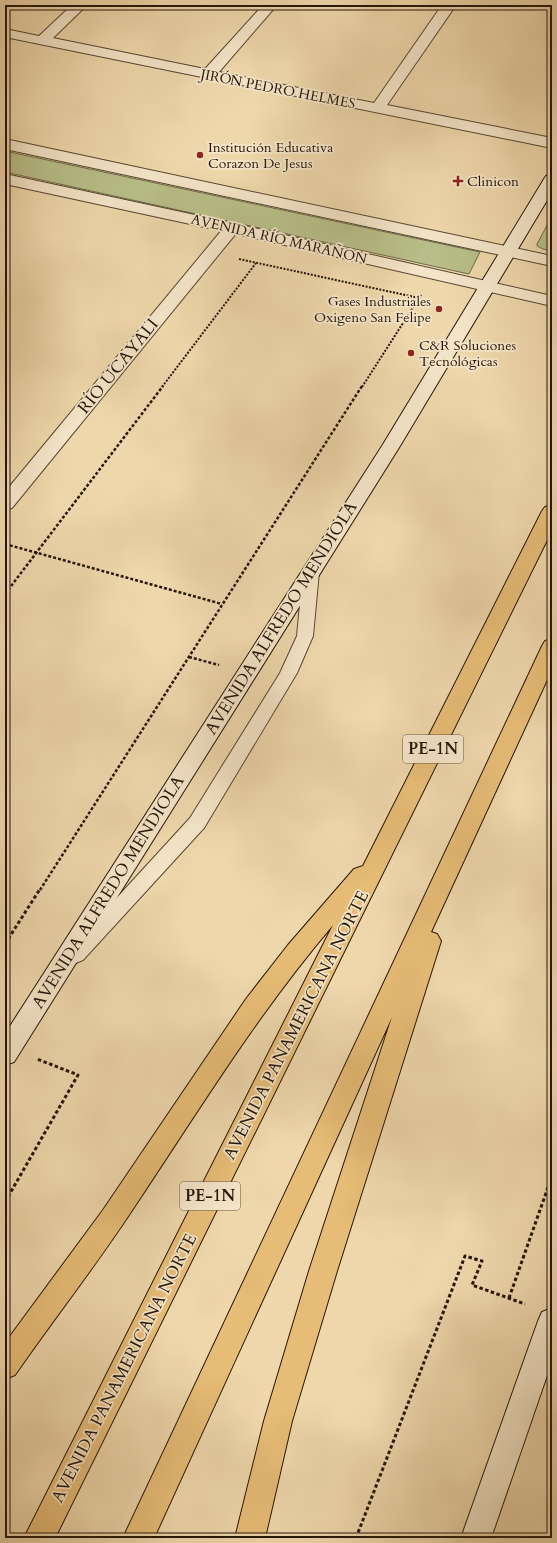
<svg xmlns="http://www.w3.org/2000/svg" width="557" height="1543" font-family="Cardo,serif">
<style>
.green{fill:#b8be89;stroke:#6e6a48}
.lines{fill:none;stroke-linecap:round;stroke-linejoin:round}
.service-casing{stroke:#564631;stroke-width:2}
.minor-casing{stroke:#564631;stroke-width:2}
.tertiary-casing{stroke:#564631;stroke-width:2}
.secondary-casing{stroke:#241608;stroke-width:2}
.motorway-casing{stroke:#241608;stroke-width:2}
.path-far2{stroke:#241608;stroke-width:2;stroke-dasharray:2 1.5;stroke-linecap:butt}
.path-far1{stroke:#241608;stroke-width:2.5;stroke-dasharray:3 2;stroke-linecap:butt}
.path{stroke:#241608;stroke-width:3;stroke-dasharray:3.5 2.5;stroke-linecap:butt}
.service{fill:#f4e5c8;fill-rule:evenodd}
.minor{fill:#f4e5c8;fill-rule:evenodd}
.tertiary{fill:#f4e5c8;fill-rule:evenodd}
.secondary{fill:#f4e5c8;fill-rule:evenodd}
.motorway{fill:#e7bc76;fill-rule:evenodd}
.poi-dot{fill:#8f2418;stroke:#f4e5c8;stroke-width:1.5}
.labels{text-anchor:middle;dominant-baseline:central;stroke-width:3.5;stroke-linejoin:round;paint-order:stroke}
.far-street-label{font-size:14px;fill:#241608;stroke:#f4e5c8}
.far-poi-label{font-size:14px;fill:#241608;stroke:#f4e5c8;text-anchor:start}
.shield{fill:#f4e5c8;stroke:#625442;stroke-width:1}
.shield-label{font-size:16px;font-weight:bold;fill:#241608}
.street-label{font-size:17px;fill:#241608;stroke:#f4e5c8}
</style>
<rect width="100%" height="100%" fill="#eed7ab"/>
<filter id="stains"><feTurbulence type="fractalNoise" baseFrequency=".005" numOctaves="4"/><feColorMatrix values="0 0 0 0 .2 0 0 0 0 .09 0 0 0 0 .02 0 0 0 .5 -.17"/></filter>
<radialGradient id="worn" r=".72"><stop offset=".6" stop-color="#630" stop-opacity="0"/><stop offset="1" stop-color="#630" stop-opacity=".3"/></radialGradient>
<g class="green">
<path d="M5 151 480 252 469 274 5 172Z"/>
<path d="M552 216V251L543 249 537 246V244Z"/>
</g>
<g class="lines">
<defs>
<path id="service" d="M311 567 317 568 319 572 313 636 297 673 204 828 83 960 76 963 69 960 66 955 69 950 190 818 280 673 297 636 303 572 305 568Z"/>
<g id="minor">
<path d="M72 5H87L53 38 205 69 263 5H277L219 72 374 103 442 5H456L387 105 552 138V148L5 37V29L39 36Z"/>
<path d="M232 223 238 225 240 228 238 231 12 508 5 510V492L226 225Z"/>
</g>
<g id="tertiary">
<path d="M5 139 552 256V266L5 149Z"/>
<path d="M5 174 232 223 552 296V306L232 233 5 184Z"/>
</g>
<g id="secondary">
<path d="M552 174V192L400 446 14 1062 5 1065V1034L382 446 544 179 546 176Z"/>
<path d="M552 1308V1361L491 1538H461L538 1321 542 1312Z"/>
</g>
<g id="motorway">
<path d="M552 505V530L55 1538H24L333 925C257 1014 196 1115 131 1212 94 1268 53 1320 15 1375L5 1379V1343L103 1210 246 999 288 945 354 869 363 866 542 511 545 507Z"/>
<path d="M552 639V669L431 932 437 934 441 941 337 1271 292 1421 265 1538H235L264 1421 309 1271 392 1017 154 1538H123L542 646 545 641Z"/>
</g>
</defs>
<use href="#service" class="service-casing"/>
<use href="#minor" class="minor-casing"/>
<use href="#tertiary" class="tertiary-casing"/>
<use href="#secondary" class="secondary-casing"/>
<use href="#motorway" class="motorway-casing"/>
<g class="path-far2">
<path d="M239 259 419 298"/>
<path d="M162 387 256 263"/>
<path d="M362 387 421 295"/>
</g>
<g class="path-far1">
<path d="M5 544 222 604"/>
<path d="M5 594 163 386"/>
<path d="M189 657 219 665"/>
<path d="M40 890 362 386"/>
</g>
<g class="path">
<path d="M5 944 40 889"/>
<path d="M5 1202 78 1075 37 1059"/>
<path d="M509 1298 552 1176"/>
<path d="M356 1538 465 1256 482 1261 472 1285 525 1304"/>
</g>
<use href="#service" class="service"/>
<use href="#minor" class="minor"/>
<use href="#tertiary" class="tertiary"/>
<use href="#secondary" class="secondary"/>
<use href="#motorway" class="motorway"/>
</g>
<g class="poi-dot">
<circle cx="200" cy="155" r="4"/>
<path d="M456 175h4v4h4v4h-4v4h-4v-4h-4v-4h4z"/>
<circle cx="439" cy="309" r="4"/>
<circle cx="411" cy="353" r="4"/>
</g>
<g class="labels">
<g class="far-street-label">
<text transform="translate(278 89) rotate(11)">JIRÓN PEDRO HELMES</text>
<text transform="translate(279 239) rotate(13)">AVENIDA RÍO MARAÑON</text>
</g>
<g class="far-poi-label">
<text x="208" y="147">Institución Educativa<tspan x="208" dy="16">Corazon De Jesus</tspan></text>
<text x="467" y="181">Clinicon</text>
<text x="431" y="301" text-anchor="end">Gases Industriales<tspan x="431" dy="16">Oxigeno San Felipe</tspan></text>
<text x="419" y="345">C&amp;R Soluciones<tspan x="419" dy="16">Tecnológicas</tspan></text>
</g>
<g class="shield">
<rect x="403" y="735" width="60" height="28" rx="3"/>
<rect x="180" y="1182" width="60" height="28" rx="3"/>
</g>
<g class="shield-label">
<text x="433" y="749">PE-1N</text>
<text x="210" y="1196">PE-1N</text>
</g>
<g class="street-label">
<text transform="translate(118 366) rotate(-51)">RÍO UCAYALI</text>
<text transform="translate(281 618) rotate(-58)">AVENIDA ALFREDO MENDIOLA</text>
<text transform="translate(108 892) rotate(-58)">AVENIDA ALFREDO MENDIOLA</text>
<text transform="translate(296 1025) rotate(-63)">AVENIDA PANAMERICANA NORTE</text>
<text transform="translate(124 1368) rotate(-63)">AVENIDA PANAMERICANA NORTE</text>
</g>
</g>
<rect width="557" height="1543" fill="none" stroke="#eed7ab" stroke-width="20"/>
<rect x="6" y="6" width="545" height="1531" fill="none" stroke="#241608" stroke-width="2"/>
<rect x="10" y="10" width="537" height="1523" fill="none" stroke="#241608"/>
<rect width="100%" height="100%" filter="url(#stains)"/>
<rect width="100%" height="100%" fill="url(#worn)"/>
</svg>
